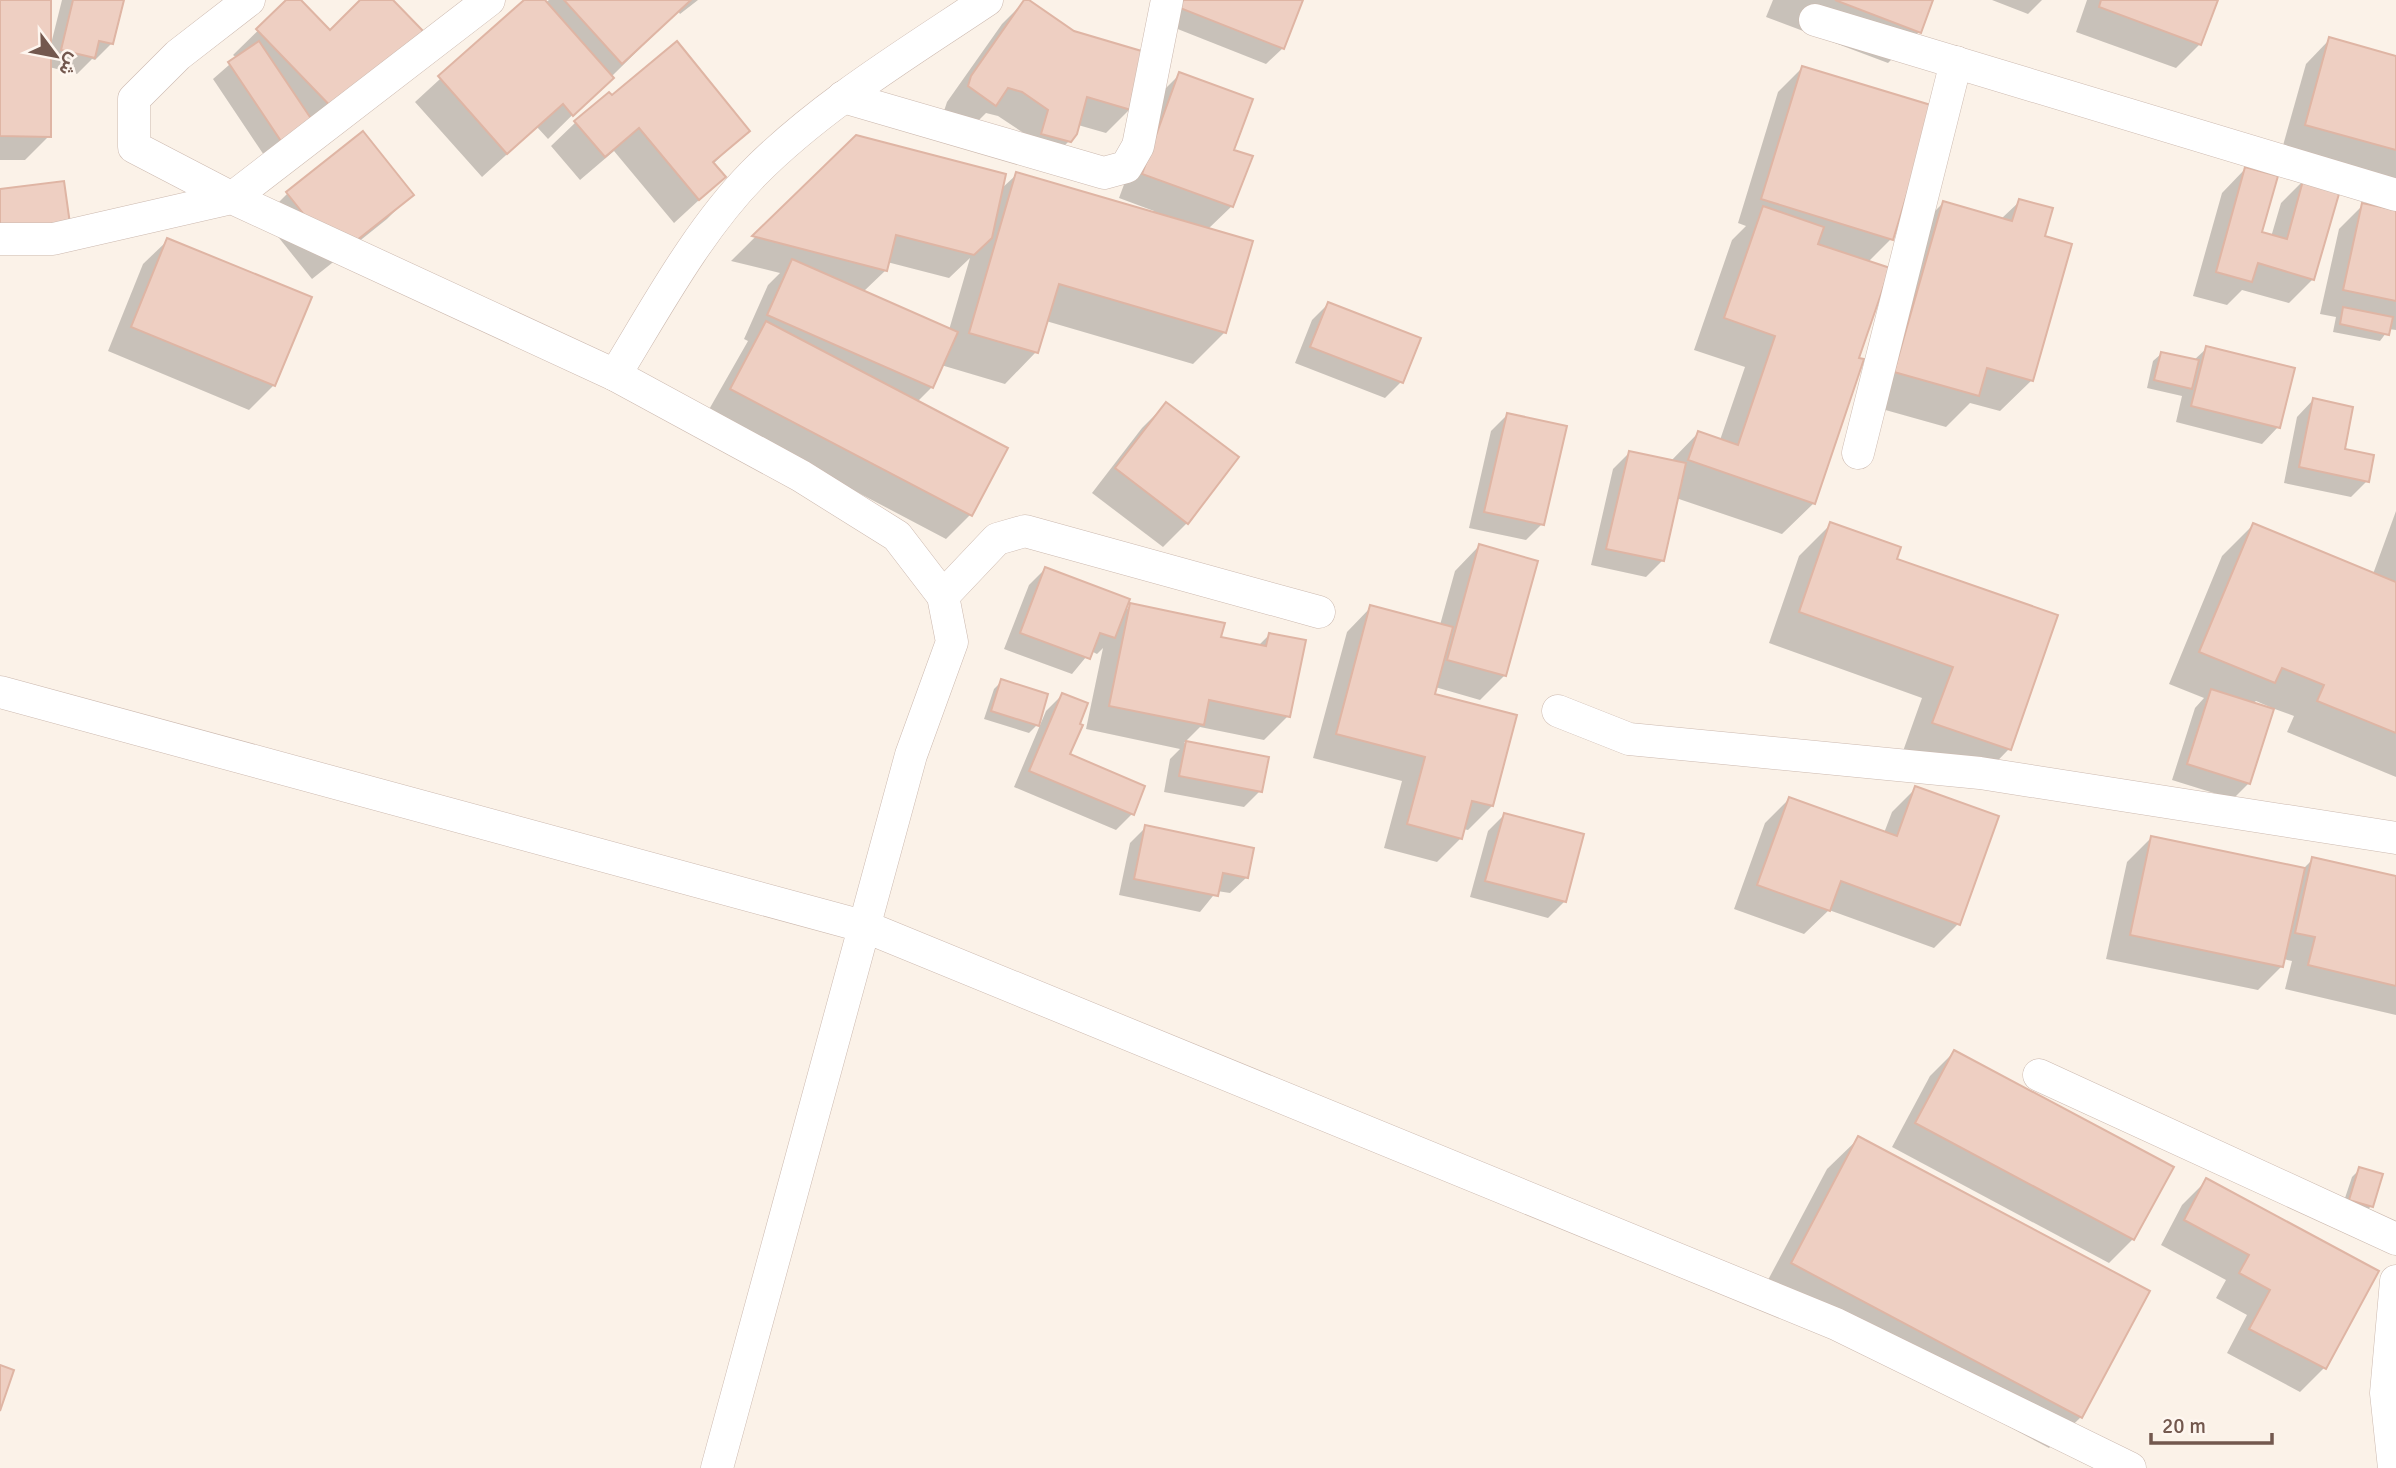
<svg xmlns="http://www.w3.org/2000/svg" width="2396" height="1468" font-family="Signika,Vazirmatn,sans-serif">
<style>
.shadow{fill:#0003;fill-rule:evenodd}
.building{fill:#eecfc2;stroke:#dfb5a4;stroke-width:2}
.lines{fill:none;stroke-linecap:round;stroke-linejoin:round}
.street-casing{stroke:#ccb9af;stroke-width:33}
.street{stroke:#fff;stroke-width:32}
</style>
<rect width="100%" height="100%" fill="#fbf2e8"/>
<g class="shadow">
<path d="M0 0H50L51 44 62 0H122L111 44 95 60 92 59 77 74 49 67V136L25 160H0Z"/>
<path d="M289 0H299L330 32 363 0H391L424 34 272 167 213 79 237 58 233 55Z"/>
<path d="M526 0H543L545 3 549 0H698L680 14 678 11 548 139 537 127 482 177 415 102Z"/>
<path d="M1026 0 1130 109 1106 133 1078 125 1069 141 1045 166 1025 134 998 116 986 113 970 129 944 111 947 102 1002 24Z"/>
<path d="M1174 0H1301L1283 48 1266 64 1165 24Z"/>
<path d="M1773 0H1932L1919 32 1888 63 1766 17Z"/>
<path d="M1992 0H2042L2028 14Z"/>
<path d="M2087 0H2216L2200 44 2176 68 2076 32Z"/>
<path d="M2330 39 2396 58V180L2282 149 2306 64Z"/>
<path d="M1802 68 1891 239 1867 263 1857 359 1814 503 1782 534 1676 498 1662 561 1646 577 1591 565 1613 469 1629 453 1670 462 1698 433 1720 440 1745 367 1694 350 1732 240 1746 226 1738 223 1778 92Z"/>
<path d="M1180 74 1232 151V206L1208 229 1225 332 1193 364 1046 321 1036 352 1005 384 941 365 932 387 917 402 970 515 946 539 707 413 748 341 744 339 768 285 780 273 731 261 856 137 1000 190 1017 174 1153 214 1154 211 1119 198 1156 98ZM970 258 949 330 863 292 886 270 887 262 949 278Z"/>
<path d="M576 122 748 131 713 164 724 177 674 223 614 151 580 180 551 146Z"/>
<path d="M362 134 411 195 387 219 312 279 263 218 287 194Z"/>
<path d="M2246 168 2260 233 2271 237 2281 203 2305 179 2313 279 2289 303 2242 290 2227 305 2193 296 2222 193Z"/>
<path d="M2020 201 2043 238 2032 380 2000 411 1970 403 1946 427 1864 404 1912 234 1943 203 2001 219Z"/>
<path d="M2363 205 2396 212V330L2389 329 2380 341 2333 332 2336 317 2320 314 2339 229Z"/>
<path d="M168 240 274 385 249 410 108 351 143 264Z"/>
<path d="M1328 304 1401 382 1385 398 1295 363 1312 320Z"/>
<path d="M2207 348 2278 427 2262 444 2176 422 2182 396 2147 388 2153 361 2161 354 2193 361Z"/>
<path d="M2313 400 2343 450 2367 481 2351 497 2284 483 2297 417Z"/>
<path d="M1166 404 1187 523 1163 547 1092 493 1142 428Z"/>
<path d="M1507 415 1542 524 1526 540 1469 528 1491 431Z"/>
<path d="M2396 511V777L2287 732 2294 716 2272 708 2249 783 2233 799 2172 780 2195 708 2204 698 2169 684 2222 556 2253 525 2373 574ZM2256 701 2270 707V709L2252 704Z"/>
<path d="M1831 524 1895 560 2009 749 1978 781 1902 754 1922 698 1769 643 1799 556Z"/>
<path d="M1479 546 1505 675 1480 700 1435 687 1433 695 1492 806 1468 830 1463 829 1461 838 1437 862 1384 848 1402 781 1313 758 1347 632 1371 607 1440 625 1455 571Z"/>
<path d="M1045 569 1122 614 1131 605 1219 638 1258 646 1269 635 1288 716 1264 740 1200 727 1184 743 1267 758 1260 791 1244 807 1164 792 1170 759 1180 749 1086 729 1103 648 1097 654 1091 651 1072 674 1004 649 1029 585Z"/>
<path d="M1002 681 1037 725 1029 733 984 719 994 689Z"/>
<path d="M1062 695 1067 755 1132 814 1116 830 1014 787 1046 711Z"/>
<path d="M1916 788 1958 924 1934 948 1829 910 1804 934 1734 909 1765 823 1789 799 1884 833 1892 812Z"/>
<path d="M1504 815 1565 901 1548 918 1470 897 1488 831Z"/>
<path d="M1146 827 1247 877 1230 893 1217 891 1200 912 1119 895 1130 843Z"/>
<path d="M2151 838 2303 869 2313 859 2396 878V1015L2285 989 2292 961 2283 959 2282 966 2258 990 2106 959 2127 862Z"/>
<path d="M1954 1052 2133 1239 2109 1263 1892 1147 1930 1076Z"/>
<path d="M1859 1138 2081 1417 2049 1448 1760 1295 1827 1169Z"/>
<path d="M2360 1169 2371 1206 2364 1214 2342 1207 2352 1177Z"/>
<path d="M2206 1181 2376 1272 2324 1368 2300 1392 2227 1353 2247 1315 2216 1298 2226 1280 2161 1245 2182 1205Z"/>
</g>
<g class="building">
<path d="M0 0H51V137L0 136Z"/>
<path d="M73 0H124L113 44 99 41 95 58 61 50Z"/>
<path d="M286 0H301L330 30 360 0H393L426 34 341 117 256 29Z"/>
<path d="M524 0H545L614 78 573 116 563 104 507 154 438 76Z"/>
<path d="M564 0H691L622 64Z"/>
<path d="M1024 0H1029L1074 31 1155 55 1131 110 1087 97 1077 134 1071 142 1041 134 1048 110 1022 92 1008 88 996 106 968 86 971 76Z"/>
<path d="M1183 0H1303L1284 49 1180 8Z"/>
<path d="M1835 0H1933L1921 33Z"/>
<path d="M2101 0H2218L2201 45 2099 7Z"/>
<path d="M2329 37 2396 56V150L2305 125Z"/>
<path d="M259 41 320 132 289 153 228 62Z"/>
<path d="M677 41 750 131 713 162 726 177 699 200 639 128 605 157 574 121 609 92 612 95Z"/>
<path d="M1802 66 1934 106 1893 240 1761 199Z"/>
<path d="M1179 72 1253 99 1234 150 1253 156 1233 207 1142 174Z"/>
<path d="M363 131 414 195 337 256 286 192Z"/>
<path d="M856 135 1006 174 992 238 974 255 896 235 887 271 752 236Z"/>
<path d="M2245 167 2278 176 2262 232 2287 239 2304 177 2341 187 2314 280 2258 263 2252 282 2216 272Z"/>
<path d="M1016 172 1253 241 1226 333 1059 284 1038 353 969 333Z"/>
<path d="M64 181 71 231 0 240V189Z"/>
<path d="M2019 199 2053 208 2045 236 2072 244 2033 381 1987 368 1979 396 1894 372 1943 201 2012 221Z"/>
<path d="M2362 203 2396 210V301L2343 290Z"/>
<path d="M1763 206 1824 227 1818 244 1890 268 1859 358 1864 359 1815 504 1688 460 1698 431 1738 445 1775 336 1724 318Z"/>
<path d="M167 238 312 297 275 386 131 327Z"/>
<path d="M792 259 958 332 933 388 767 315Z"/>
<path d="M1328 302 1421 338 1403 383 1310 347Z"/>
<path d="M2343 307 2393 317 2389 335 2340 324Z"/>
<path d="M766 321 1008 448 972 516 730 389Z"/>
<path d="M2206 346 2295 368 2280 428 2191 406Z"/>
<path d="M2161 352 2199 360 2192 389 2154 380Z"/>
<path d="M2313 398 2353 407 2345 449 2374 455 2369 482 2299 467Z"/>
<path d="M1166 402 1239 457 1188 524 1115 468Z"/>
<path d="M1507 413 1567 426 1544 525 1484 512Z"/>
<path d="M1629 451 1686 463 1664 561 1606 549Z"/>
<path d="M1830 522 1901 547 1897 559 2058 615 2011 750 1932 723 1953 667 1799 612Z"/>
<path d="M2253 523 2396 582V733L2317 701 2324 685 2282 668 2275 683 2199 652Z"/>
<path d="M1479 544 1538 561 1506 676 1447 660Z"/>
<path d="M1045 567 1130 599 1115 638 1100 633 1090 659 1020 633Z"/>
<path d="M1130 603 1225 623 1221 637 1266 646 1269 633 1306 640 1290 717 1209 700 1204 725 1109 706Z"/>
<path d="M1370 605 1453 627 1435 694 1517 715 1493 806 1472 801 1462 839 1407 824 1425 757 1336 734Z"/>
<path d="M1001 679 1048 694 1039 726 991 711Z"/>
<path d="M2211 689 2274 709 2250 784 2187 764Z"/>
<path d="M1062 693 1088 703 1080 724 1083 725 1070 754 1145 786 1134 815 1029 771Z"/>
<path d="M1186 741 1269 757 1262 792 1179 776Z"/>
<path d="M1915 786 1999 816 1960 925 1841 881 1830 911 1757 885 1789 797 1897 836Z"/>
<path d="M1504 813 1584 834 1566 902 1485 881Z"/>
<path d="M1145 825 1254 848 1248 878 1223 873 1218 896 1134 879Z"/>
<path d="M2151 836 2305 868 2283 967 2130 935Z"/>
<path d="M2312 857 2396 876V986L2308 965 2315 937 2295 933Z"/>
<path d="M1954 1050 2174 1167 2134 1240 1915 1123Z"/>
<path d="M1858 1136 2150 1291 2082 1418 1791 1263Z"/>
<path d="M2359 1167 2383 1174 2373 1207 2349 1200Z"/>
<path d="M2206 1178 2379 1271 2326 1369 2249 1329 2270 1290 2239 1273 2249 1255 2184 1220Z"/>
<path d="M0 1365 14 1370 0 1411Z"/>
</g>
<g class="lines">
<defs>
<g id="street">
<path d="M249 0 178 55 134 99V147L232 198 489 0"/>
<path d="M1815 20 2396 195"/>
<path d="M843 97 1104 173 1126 167 1138 146 1167 0"/>
<path d="M0 239H53L232 198 615 375 801 476 897 536 943 596 952 642 911 755 717 1468"/>
<path d="M615 375C656 308 698 230 753 174 820 106 908 53 987 0"/>
<path d="M1858 453 1956 62"/>
<path d="M943 596 997 539 1025 531 1319 612"/>
<path d="M0 692 866 927 1836 1324 2130 1468"/>
<path d="M1558 711 1629 739 1980 773 2396 838"/>
<path d="M2039 1075 2396 1239"/>
<path d="M2394 1468 2386 1393 2396 1281"/>
</g>
</defs>
<use href="#street" class="street-casing"/>
<use href="#street" class="street"/>
</g>
<g transform="translate(56 56) rotate(122)" stroke="#fef6ef" stroke-width="5" paint-order="stroke">
<path d="M0-5L12 26L0 18L-12 26Z" fill="#73584e"/>
<text y="-10" font-size="19" font-weight="bold" text-anchor="middle" fill="#73584e">ش</text>
</g>
<path d="M2151 1433v10h121v-10" fill="none" stroke="#73584e" stroke-width="3.5"/>
<text x="2162" y="1433" font-size="21" fill="#73584e" stroke="#fef6ef" stroke-width="5" paint-order="stroke">20 m</text>
</svg>
